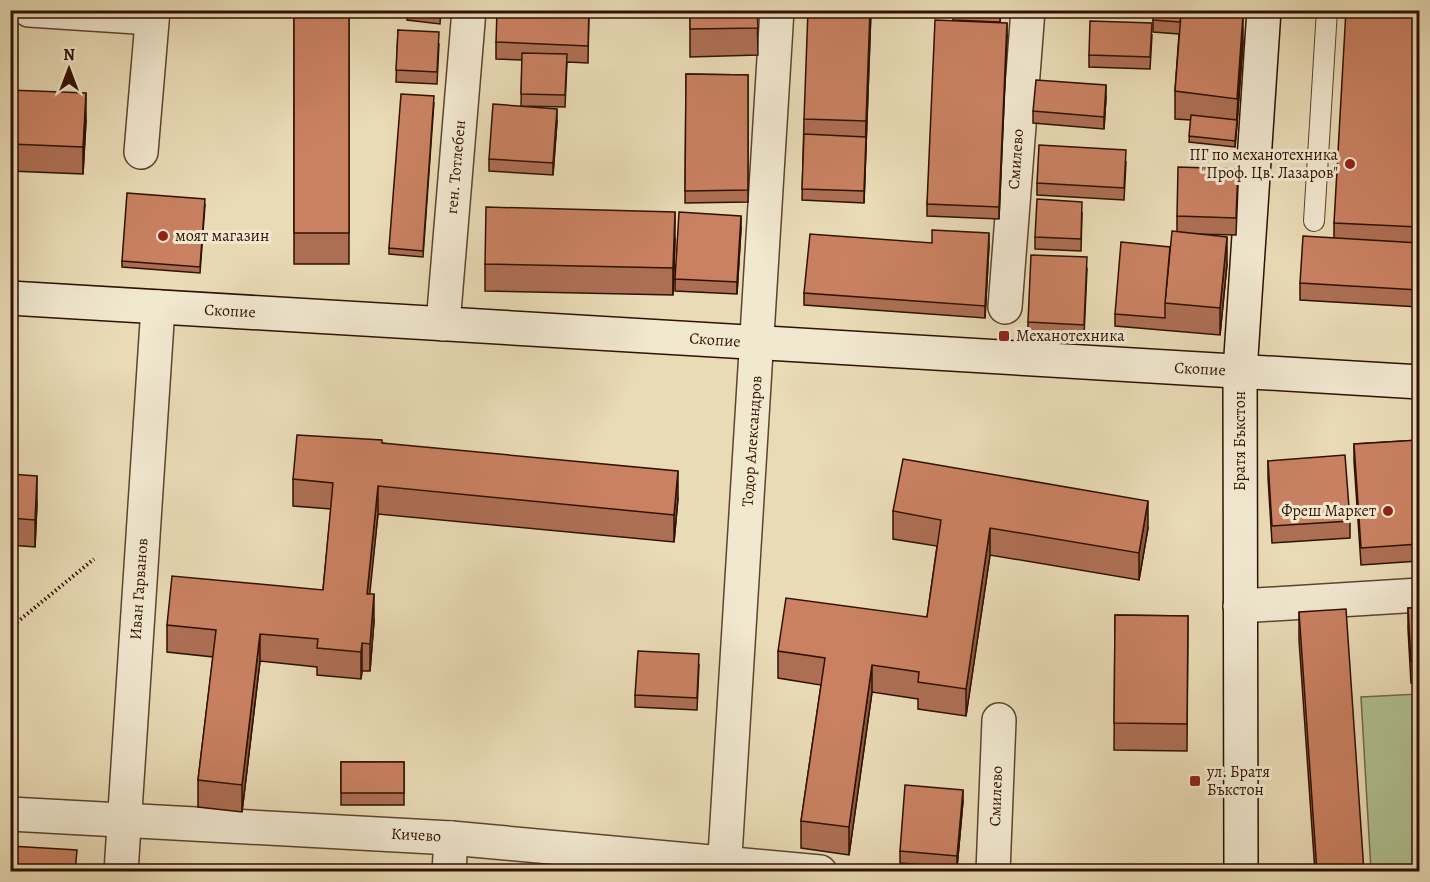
<svg xmlns="http://www.w3.org/2000/svg" width="1430" height="882" font-family="Alegreya,serif">
<style>
.green{fill:#b0c193;stroke:#70694a;stroke-width:1.5}
.lines{fill:none;stroke-linecap:round;stroke-linejoin:round}
.lane-casing{stroke:#5e442e;stroke-width:22}
.street-casing{stroke:#5e442e;stroke-width:36}
.secondary-casing{stroke:#301101;stroke-width:36}
.path{stroke:#301101;stroke-width:4;stroke-dasharray:1.5 3;stroke-linecap:butt}
.lane{stroke:#f1e8d0;stroke-width:20}
.street{stroke:#f1e8d0;stroke-width:33}
.secondary{stroke:#f1e8d0;stroke-width:33}
.wall{fill:#ad6f54;stroke:#301101;stroke-width:1.5}
.shaded-wall{fill:#8d5a45;stroke:#301101;stroke-width:1.5}
.building{fill:#c98162;stroke:#301101;stroke-width:1.5}
.poi-dot{fill:#8f2418;stroke:#f1e8d0;stroke-width:2}
.labels{text-anchor:middle;dominant-baseline:central;stroke-width:6;stroke-linejoin:round;paint-order:stroke}
.poi-label{font-size:16px;fill:#301101;stroke:#f1e8d0;text-anchor:start}
.street-label{font-size:16px;fill:#301101;stroke:#f1e8d0}
</style>
<rect width="100%" height="100%" fill="#e9dbb6"/>
<filter id="stains"><feTurbulence type="fractalNoise" baseFrequency=".00333" numOctaves="4"/><feColorMatrix values="0 0 0 0 .2 0 0 0 0 .09 0 0 0 0 .02 0 0 0 .5 -.17"/></filter>
<radialGradient id="worn" r=".72"><stop offset=".6" stop-color="#630" stop-opacity="0"/><stop offset="1" stop-color="#630" stop-opacity=".3"/></radialGradient>
<path class="green" d="M1419 694V871H1371L1361 697Z"/>
<g class="lines">
<defs>
<path id="lane" d="M1314 221 1327 10"/>
<g id="street">
<path d="M29 10 152 18"/>
<path d="M141 152 153 10"/>
<path d="M1005 307 1028 10"/>
<path d="M443 324 469 10"/>
<path d="M1240 606 1420 595"/>
<path d="M10 814 451 838 820 872"/>
<path d="M121 872 158 307"/>
<path d="M449 872 451 838"/>
<path d="M724 872 777 10"/>
<path d="M993 872 999 720"/>
</g>
<g id="secondary">
<path d="M10 298 1420 382"/>
<path d="M1241 872 1240 371 1264 10"/>
</g>
</defs>
<use href="#lane" class="lane-casing"/>
<use href="#street" class="street-casing"/>
<use href="#secondary" class="secondary-casing"/>
<path class="path" d="M10 628 94 559"/>
<use href="#lane" class="lane"/>
<use href="#street" class="street"/>
<use href="#secondary" class="secondary"/>
</g>
<g class="wall">
<rect x="294" y="10" width="55" height="254"/>
<path d="M408 10H441L440 24 407 20Z"/>
<path d="M589 10 588 63 567 62 565 107 521 106 522 60 496 59V42Z"/>
<path d="M690 10H757L758 55 690 57Z"/>
<path d="M871 10 864 203 802 200 804 119Z"/>
<path d="M1001 10 1000 23 1007 35 999 219 927 216V204L953 21Z"/>
<path d="M1204 10V15L1243 42 1235 147 1189 142 1191 120 1175 119V91L1179 34 1153 32V20Z"/>
<path d="M1419 10V307L1300 300V283L1334 238V223Z"/>
<path d="M398 30 439 44 437 84 396 82Z"/>
<path d="M1152 35 1150 69 1089 67V55Z"/>
<path d="M686 74 748 75V202L685 203Z"/>
<path d="M10 90 86 120 83 174 10 171Z"/>
<path d="M1106 97 1104 129 1033 123V111Z"/>
<path d="M434 102 423 257 389 254V248Z"/>
<path d="M557 121 553 175 489 171V159Z"/>
<path d="M1126 162 1124 200 1037 195V183Z"/>
<path d="M1238 186 1236 235 1197 234 1227 264 1220 335 1115 326V314L1170 247 1177 232V216Z"/>
<path d="M205 205 200 273 122 267V261Z"/>
<path d="M1082 213 1081 251 1035 249V237Z"/>
<path d="M741 228 737 294 675 291V279Z"/>
<path d="M675 239 673 295 485 291V264Z"/>
<path d="M932 243 989 245 985 318 804 305V293Z"/>
<path d="M1087 269 1084 336 1028 334V322Z"/>
<path d="M1419 440V561L1361 565 1354 461V444Z"/>
<path d="M382 443 678 498 674 542 378 514 369 594 374 621 370 671H362L361 679 317 675V667L260 661 242 812 198 807V780L213 657 167 652V625L323 590 331 509 293 506V479Z"/>
<path d="M1268 461 1350 521V538L1272 543 1268 478Z"/>
<path d="M10 474 37 503 35 547 10 545Z"/>
<path d="M893 511 1148 528 1139 580 990 555 966 716 918 709V699L872 692 849 855 801 848V821L821 685 778 678V651L927 617 937 546 893 539Z"/>
<path d="M1408 608H1419V683H1411L1408 629Z"/>
<path d="M1299 612 1364 872H1315L1299 640Z"/>
<path d="M1115 615 1188 616 1187 751 1114 750Z"/>
<path d="M699 665 697 710 635 707V695Z"/>
<rect x="341" y="762" width="63" height="43"/>
<path d="M963 801 957 868 900 863V851Z"/>
</g>
<g class="shaded-wall">
<path d="M870 10H871L864 203 866 121Z"/>
<path d="M1243 15V42L1237 126 1235 147Z"/>
<path d="M1007 23V35L999 219V207Z"/>
<path d="M1106 85V97L1104 129V117Z"/>
<path d="M86 93V120L83 174V147Z"/>
<path d="M557 109V121L553 175V163Z"/>
<path d="M675 212V239L673 295V268Z"/>
<path d="M741 216V228L737 294V282Z"/>
<path d="M989 233V245L985 318V306Z"/>
<path d="M1227 237V264L1220 335V308Z"/>
<path d="M678 471V498L674 542V515Z"/>
<path d="M37 476V503L35 547V520Z"/>
<path d="M378 486V514L367 621V594Z"/>
<path d="M1148 501V528L1139 580V553Z"/>
<path d="M990 528V555L966 716V689Z"/>
<path d="M374 594V621L370 671V644Z"/>
<path d="M260 634V661L242 812V785Z"/>
<path d="M362 643V671L361 679V652Z"/>
<path d="M872 665V692L849 855V827Z"/>
<path d="M963 790V801L957 868V856Z"/>
</g>
<g class="building">
<rect x="294" y="10" width="55" height="223"/>
<path d="M408 10H441L440 18 407 14Z"/>
<path d="M497 10H589L588 46 496 42Z"/>
<path d="M690 10H757L758 28 690 29Z"/>
<path d="M808 10H870L866 121 804 119Z"/>
<path d="M954 10H1000V22L953 20Z"/>
<path d="M1154 10H1204L1203 15 1181 14 1180 22 1153 20Z"/>
<path d="M1346 10H1419V227L1334 223Z"/>
<path d="M1181 14 1243 15 1237 99 1175 91Z"/>
<path d="M935 20 1007 23 999 207 927 204Z"/>
<path d="M1090 21 1152 23 1150 57 1089 55Z"/>
<path d="M398 30 439 32 437 72 396 70Z"/>
<path d="M522 53 567 54 565 95 521 94Z"/>
<path d="M686 74 748 75V190L685 191Z"/>
<path d="M1036 80 1106 85 1104 117 1033 111Z"/>
<path d="M10 90 86 93 83 147 10 144Z"/>
<path d="M401 94 434 96 423 251 389 248Z"/>
<path d="M493 104 557 109 553 163 489 159Z"/>
<path d="M1191 115 1237 120 1235 141 1189 136Z"/>
<path d="M804 134 866 137 864 191 802 189Z"/>
<path d="M1039 145 1126 150 1124 188 1037 183Z"/>
<path d="M1178 167 1238 169 1236 218 1177 216Z"/>
<path d="M127 193 205 199 200 267 122 261Z"/>
<path d="M1037 199 1082 202 1081 239 1035 237Z"/>
<path d="M486 207 675 212 673 268 485 264Z"/>
<path d="M679 212 741 216 737 282 675 279Z"/>
<path d="M932 230 989 233 985 306 804 293 810 234 932 243Z"/>
<path d="M1172 231 1227 237 1220 308 1165 303Z"/>
<path d="M1303 236 1419 243V290L1300 283Z"/>
<path d="M1121 242 1170 247 1165 303V318L1115 314Z"/>
<path d="M1031 255 1087 257 1084 325 1028 322Z"/>
<path d="M297 435 382 440V443L678 471 674 515 378 486 367 594H374L370 644 362 643 361 652 317 648 318 639 260 634 242 785 198 780 216 630 167 625 172 576 323 590 333 483 293 479Z"/>
<path d="M1419 440V544L1361 548 1354 444Z"/>
<path d="M1345 455 1350 521 1272 526 1268 461Z"/>
<path d="M903 459 1148 501 1139 553 990 528 966 689 918 682 919 672 872 665 849 827 801 821 825 658 778 651 786 598 927 617 941 520 893 511Z"/>
<path d="M10 474 37 476 35 520 10 518Z"/>
<path d="M1408 608H1419V661L1411 662Z"/>
<path d="M1346 609 1364 872H1317L1299 612Z"/>
<path d="M1115 615 1188 616 1187 724 1114 723Z"/>
<path d="M638 651 699 654 697 698 635 695Z"/>
<rect x="341" y="762" width="63" height="31"/>
<path d="M905 785 963 790 957 856 900 851Z"/>
<path d="M10 846 77 850 75 872H10Z"/>
<path d="M341 865 402 867V872H340Z"/>
<path d="M144 866 206 870V872H144Z"/>
<path d="M463 869 509 871V872H463Z"/>
</g>
<g class="poi-dot">
<circle cx="1350" cy="164" r="6"/>
<circle cx="163" cy="236" r="6"/>
<rect x="998" y="330" width="12" height="12" rx="3"/>
<circle cx="1388" cy="511" r="6"/>
<rect x="1189" y="775" width="12" height="12" rx="3"/>
</g>
<g class="labels">
<g class="poi-label">
<text x="1338" y="155" text-anchor="end">ПГ по механотехника<tspan x="1338" dy="18">"Проф. Цв. Лазаров"</tspan></text>
<text x="175" y="236">моят магазин</text>
<text x="1016" y="336">Механотехника</text>
<text x="1376" y="511" text-anchor="end">Фреш Маркет</text>
<text x="1207" y="772">ул. Братя<tspan x="1207" dy="18">Бъкстон</tspan></text>
</g>
<g class="street-label">
<text transform="translate(1016 159) rotate(-86)">Смилево</text>
<text transform="translate(456 167) rotate(-85)">ген. Тотлебен</text>
<text transform="translate(230 311) rotate(3)">Скопие</text>
<text transform="translate(715 340) rotate(4)">Скопие</text>
<text transform="translate(1200 369) rotate(3)">Скопие</text>
<text transform="translate(752 441) rotate(-86)">Тодор Александров</text>
<text transform="translate(1240 441) rotate(-90)">Братя Бъкстон</text>
<text transform="translate(139 589) rotate(-86)">Иван Гарванов</text>
<text transform="translate(996 796) rotate(-88)">Смилево</text>
<text transform="translate(416 835) rotate(3)">Кичево</text>
</g>
</g>
<rect width="1430" height="882" fill="none" stroke="#e9dbb6" stroke-width="36"/>
<rect x="12" y="12" width="1406" height="858" fill="none" stroke="#301101" stroke-width="3"/>
<rect x="18" y="18" width="1394" height="846" fill="none" stroke="#301101" stroke-width="1.5"/>
<g transform="translate(69 69)" stroke="#f1e8d0" stroke-width="4.5" paint-order="stroke">
<path d="M0-4.5L10 22L0 15L-10 22Z" fill="#301101"/>
<text y="-9" font-size="16" font-weight="bold" text-anchor="middle" fill="#301101">N</text>
</g>
<rect width="100%" height="100%" filter="url(#stains)"/>
<rect width="100%" height="100%" fill="url(#worn)"/>
</svg>
